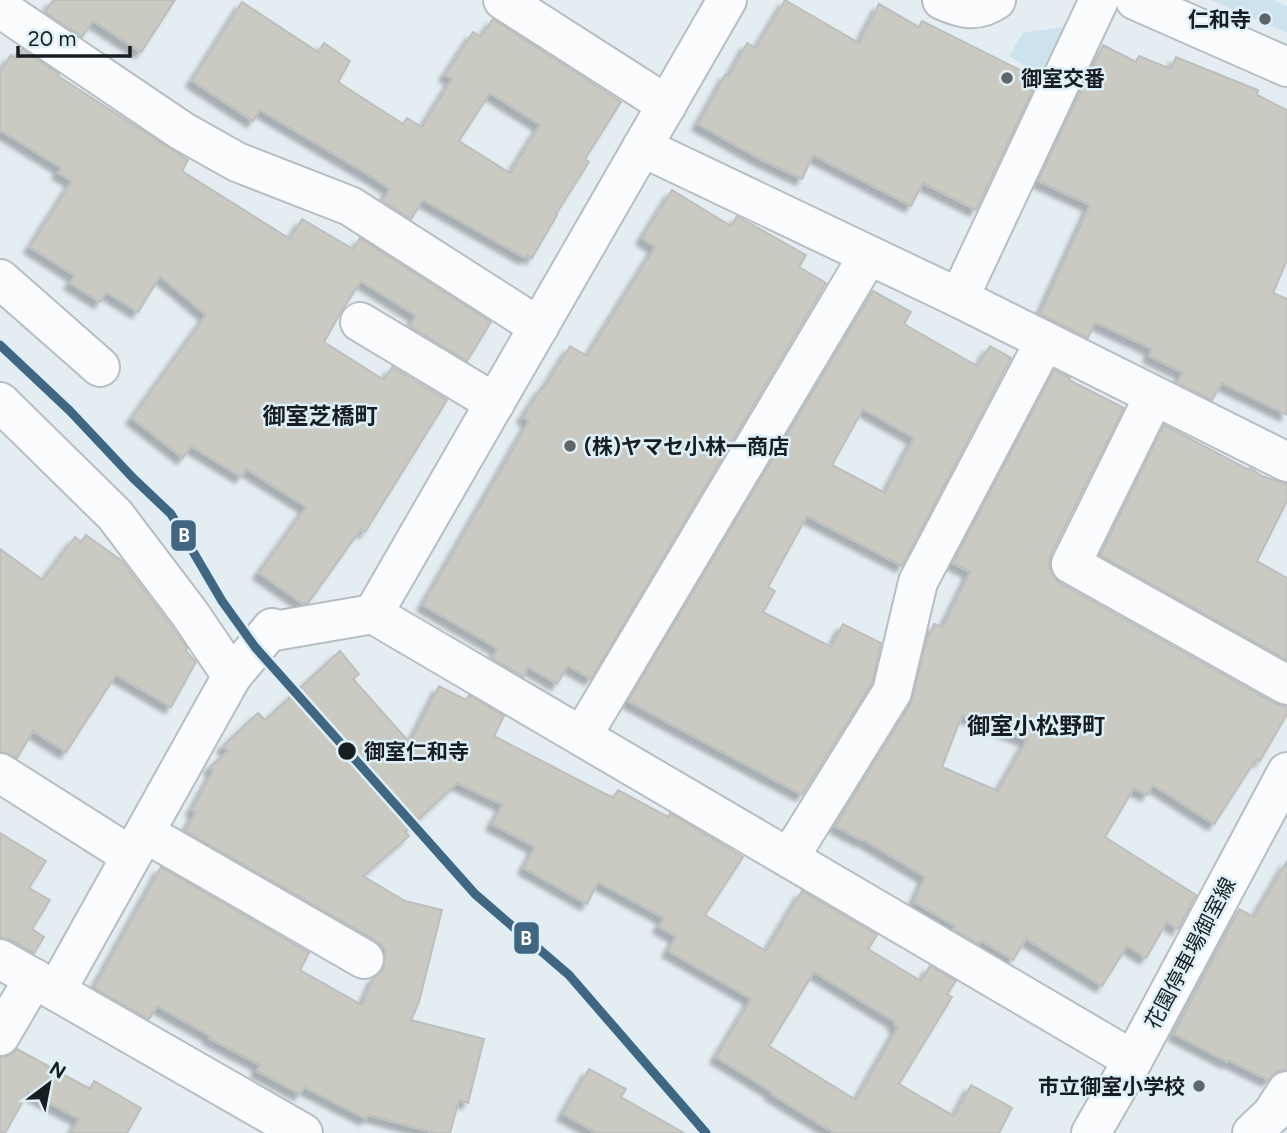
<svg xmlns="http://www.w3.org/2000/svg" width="1287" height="1133" font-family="Figtree,'Noto Sans JP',sans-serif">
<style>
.green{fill:#cce3ee}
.building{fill:#cac9c2;stroke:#bcbfbe;stroke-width:2;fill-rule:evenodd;filter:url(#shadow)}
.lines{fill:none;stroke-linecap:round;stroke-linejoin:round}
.minor-casing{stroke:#b7bec2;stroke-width:42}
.major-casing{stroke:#b7bec2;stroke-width:42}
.minor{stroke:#fbfcfd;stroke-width:38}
.major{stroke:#fbfcfd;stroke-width:38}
.tram-1-casing{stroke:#deeff8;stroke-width:14}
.tram-1{stroke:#406681;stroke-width:9}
.poi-dot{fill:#5f666a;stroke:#deeff8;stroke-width:2.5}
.stop-dot{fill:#171d20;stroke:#deeff8;stroke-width:2.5}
.labels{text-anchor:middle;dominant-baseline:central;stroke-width:5;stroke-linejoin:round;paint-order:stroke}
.poi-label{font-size:21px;font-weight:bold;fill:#171d20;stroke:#deeff8;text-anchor:end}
.stop-label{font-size:21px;font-weight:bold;fill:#171d20;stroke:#deeff8;text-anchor:start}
.street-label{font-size:21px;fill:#171d20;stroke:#deeff8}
.neighbourhood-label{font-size:23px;font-weight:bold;fill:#171d20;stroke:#deeff8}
.line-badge{stroke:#deeff8;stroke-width:2.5}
.badge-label{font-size:19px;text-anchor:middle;font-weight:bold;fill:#fff}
</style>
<defs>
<filter id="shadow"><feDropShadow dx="-6" dy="6" stdDeviation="2" flood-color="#0004"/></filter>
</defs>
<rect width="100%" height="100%" fill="#e4edf2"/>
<g class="green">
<path d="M1210 0H1273L1287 6V33Z"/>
<path d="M1076 25 1046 78 1009 56 1023 33Z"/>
</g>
<g class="building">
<path d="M53 0H175L141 52 93 21 82 37 45 12Z"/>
<path d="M785 0 859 43 879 4 919 27 922 21 1038 79 976 210 923 183 911 206 813 155 802 179 762 160 698 124 726 74 729 76 747 43 756 48Z"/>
<path d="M242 2 318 52 324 43 350 61 338 82 403 124 407 118 422 127 452 79 445 75 473 32 481 37 493 19 621 102 585 159 589 162 556 214 557 215 532 258 527 255 525 258 423 200 411 219 383 201 390 189 372 177 260 110 253 121 192 81ZM490 93 540 125 510 173 459 141Z"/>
<path d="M1103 45 1136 62 1139 56 1171 69 1176 57 1258 90 1257 95 1287 110V260L1273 293 1287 299V415L1222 383 1212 400 1177 383 1183 373 1149 356 1152 349 1095 322 1088 338 1040 314 1090 205 1038 181Z"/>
<path d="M22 49 59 74 58 76 188 160 182 171 290 239 302 219 353 249 360 238 491 322 467 361 410 326 416 316 361 281 342 310 324 342 384 380 392 367 447 400 365 532 361 529 308 603 303 604 259 573 306 507 246 469 241 477 191 446 183 458 132 418 206 315 160 276 138 312 106 292 100 302 70 283 75 276 30 247 72 181 58 173 61 168 0 130V72L11 55 16 59Z"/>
<path d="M672 190 731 226 737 216 806 255 799 267 826 283 591 679 568 666 557 684 528 667 523 677 492 658 498 649 423 605 529 421 523 417 542 387 544 388 570 346 587 356 655 247 642 238Z"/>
<path d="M873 291 911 312 904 324 977 366 990 346 1011 358 902 566 807 516 768 587 775 591 763 612 831 647 843 624 881 643 872 683 802 795 628 701ZM863 409 914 438 885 493 832 465Z"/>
<path d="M1054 370 1070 378 1069 380 1124 408 1051 554 1049 566 1053 576 1060 583 1276 704 1287 707V714L1260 761 1256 759 1214 824 1153 785 1147 795 1134 788 1105 837 1196 895 1178 929 1167 922 1146 958 1127 946 1102 986 1026 939 1013 960 981 941 979 944 953 929 955 926 914 902 925 877 862 839 861 840 835 826 911 703 925 646 934 624 943 627 970 572 953 563ZM962 715 1027 740 998 791 942 767Z"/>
<path d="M1164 425 1249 470 1250 468 1262 476 1287 484V501L1257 561 1287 578V660L1100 555Z"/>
<path d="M86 535 122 561 172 627 187 648 186 651 196 662 171 707 116 675 66 752 33 731 17 758 0 751V549L43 580 75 537 81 542Z"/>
<path d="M340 651 359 674 353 679 410 743 439 686 466 700 469 695 504 716 494 736 613 798 618 790 668 817 670 813 743 857 705 915 766 951 802 891 877 935 868 949 921 981 930 966 956 981 947 994 952 997 899 1084 954 1116 971 1085 1012 1108 999 1133H834L771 1094 772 1092 716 1057 751 999 668 951 676 937 659 927 664 918 598 882 587 904 524 868 535 847 492 824 503 805 457 783 405 832 409 836 363 876 405 901 442 910 419 1002 411 1020 484 1039 468 1103 459 1100 450 1133H435L368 1115 366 1119 304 1087 300 1094 257 1071 260 1065 209 1038 210 1036 157 1006 149 1019 94 988 161 867 309 953 300 970 362 1005 374 978 383 969 386 950 375 940 185 831 196 812 192 810 213 771 210 767 228 751 223 746 258 713 265 720ZM814 972 895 1022 894 1025 898 1027 856 1100 769 1046Z"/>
<path d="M0 833 46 861 29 888 50 900 32 929 44 937 34 953 11 940 0 937Z"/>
<path d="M1287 861V1069L1277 1072 1268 1080 1228 1060 1227 1062 1174 1034 1239 909 1254 917Z"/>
<path d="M17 1049 90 1089 94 1081 141 1108 127 1133H71L79 1119 28 1092 5 1133H0V1058L10 1055Z"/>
<path d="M589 1069 626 1089 621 1097 684 1133H597L563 1114Z"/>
</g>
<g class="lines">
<defs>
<g id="minor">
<path d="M503 0 667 105"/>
<path d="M942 0C962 9 977 13 996 0"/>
<path d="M0 8 182 131 237 162 350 206 539 327"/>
<path d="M642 147 959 298 1287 462"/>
<path d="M0 279 100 367"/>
<path d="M959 298 1099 0"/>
<path d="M360 322 495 403"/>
<path d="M1154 396 1071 564 1287 685"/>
<path d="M0 402 115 515 190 614 232 676"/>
<path d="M373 614 727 0"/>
<path d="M582 736 868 256"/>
<path d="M0 773 131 856"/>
<path d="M145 833 364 959"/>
<path d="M789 858 892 692 918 582 1045 341"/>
<path d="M0 959 303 1133"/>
<path d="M56 991 232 676 272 628 274 631 373 614 1133 1060"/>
<path d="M0 1036 34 978"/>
<path d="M1252 1133 1272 1114 1287 1091"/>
</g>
<g id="major">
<path d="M1135 0 1287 67"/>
<path d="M1091 1133 1133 1060 1287 772"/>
</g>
</defs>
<use href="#minor" class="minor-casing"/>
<use href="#major" class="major-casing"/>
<use href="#minor" class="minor"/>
<use href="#major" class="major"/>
<defs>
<path id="tram-1" d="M0 345 70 411 133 478 171 514 222 601 255 647 475 894 569 975 706 1133"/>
</defs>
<use href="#tram-1" class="tram-1-casing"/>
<use href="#tram-1" class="tram-1"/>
</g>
<g class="poi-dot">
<circle cx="1265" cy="19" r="7"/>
<circle cx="1007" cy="78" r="7"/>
<circle cx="570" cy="446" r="7"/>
<circle cx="1199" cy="1086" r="7"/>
</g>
<circle class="stop-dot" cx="347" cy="751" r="10"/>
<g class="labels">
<g class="poi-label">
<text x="1251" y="19">仁和寺</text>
<text x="1021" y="78" text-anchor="start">御室交番</text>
<text x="584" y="446" text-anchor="start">(株)ヤマセ小林一商店</text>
<text x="1185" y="1086">市立御室小学校</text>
</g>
<g class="stop-label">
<text x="364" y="751">御室仁和寺</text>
</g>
<g class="street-label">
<text transform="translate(1190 953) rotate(-62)">花園停車場御室線</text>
</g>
<g class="neighbourhood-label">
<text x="320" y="416">御室芝橋町</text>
<text x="1036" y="726">御室小松野町</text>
</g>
</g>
<g class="line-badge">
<rect x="170" y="519" width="27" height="33" rx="7" fill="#406681"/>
<rect x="513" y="921" width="27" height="34" rx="7" fill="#406681"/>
</g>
<g class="badge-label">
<text x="184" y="542">B</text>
<text x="526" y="945">B</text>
</g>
<g transform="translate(49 1084) rotate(32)" stroke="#deeff8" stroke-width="5" paint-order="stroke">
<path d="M0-5L12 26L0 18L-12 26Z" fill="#171d20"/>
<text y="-10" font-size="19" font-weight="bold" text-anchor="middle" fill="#171d20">N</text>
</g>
<path d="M18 46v10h112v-10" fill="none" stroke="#171d20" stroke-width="3.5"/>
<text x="28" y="46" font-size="21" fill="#171d20" stroke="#deeff8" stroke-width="5" paint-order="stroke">20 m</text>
</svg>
